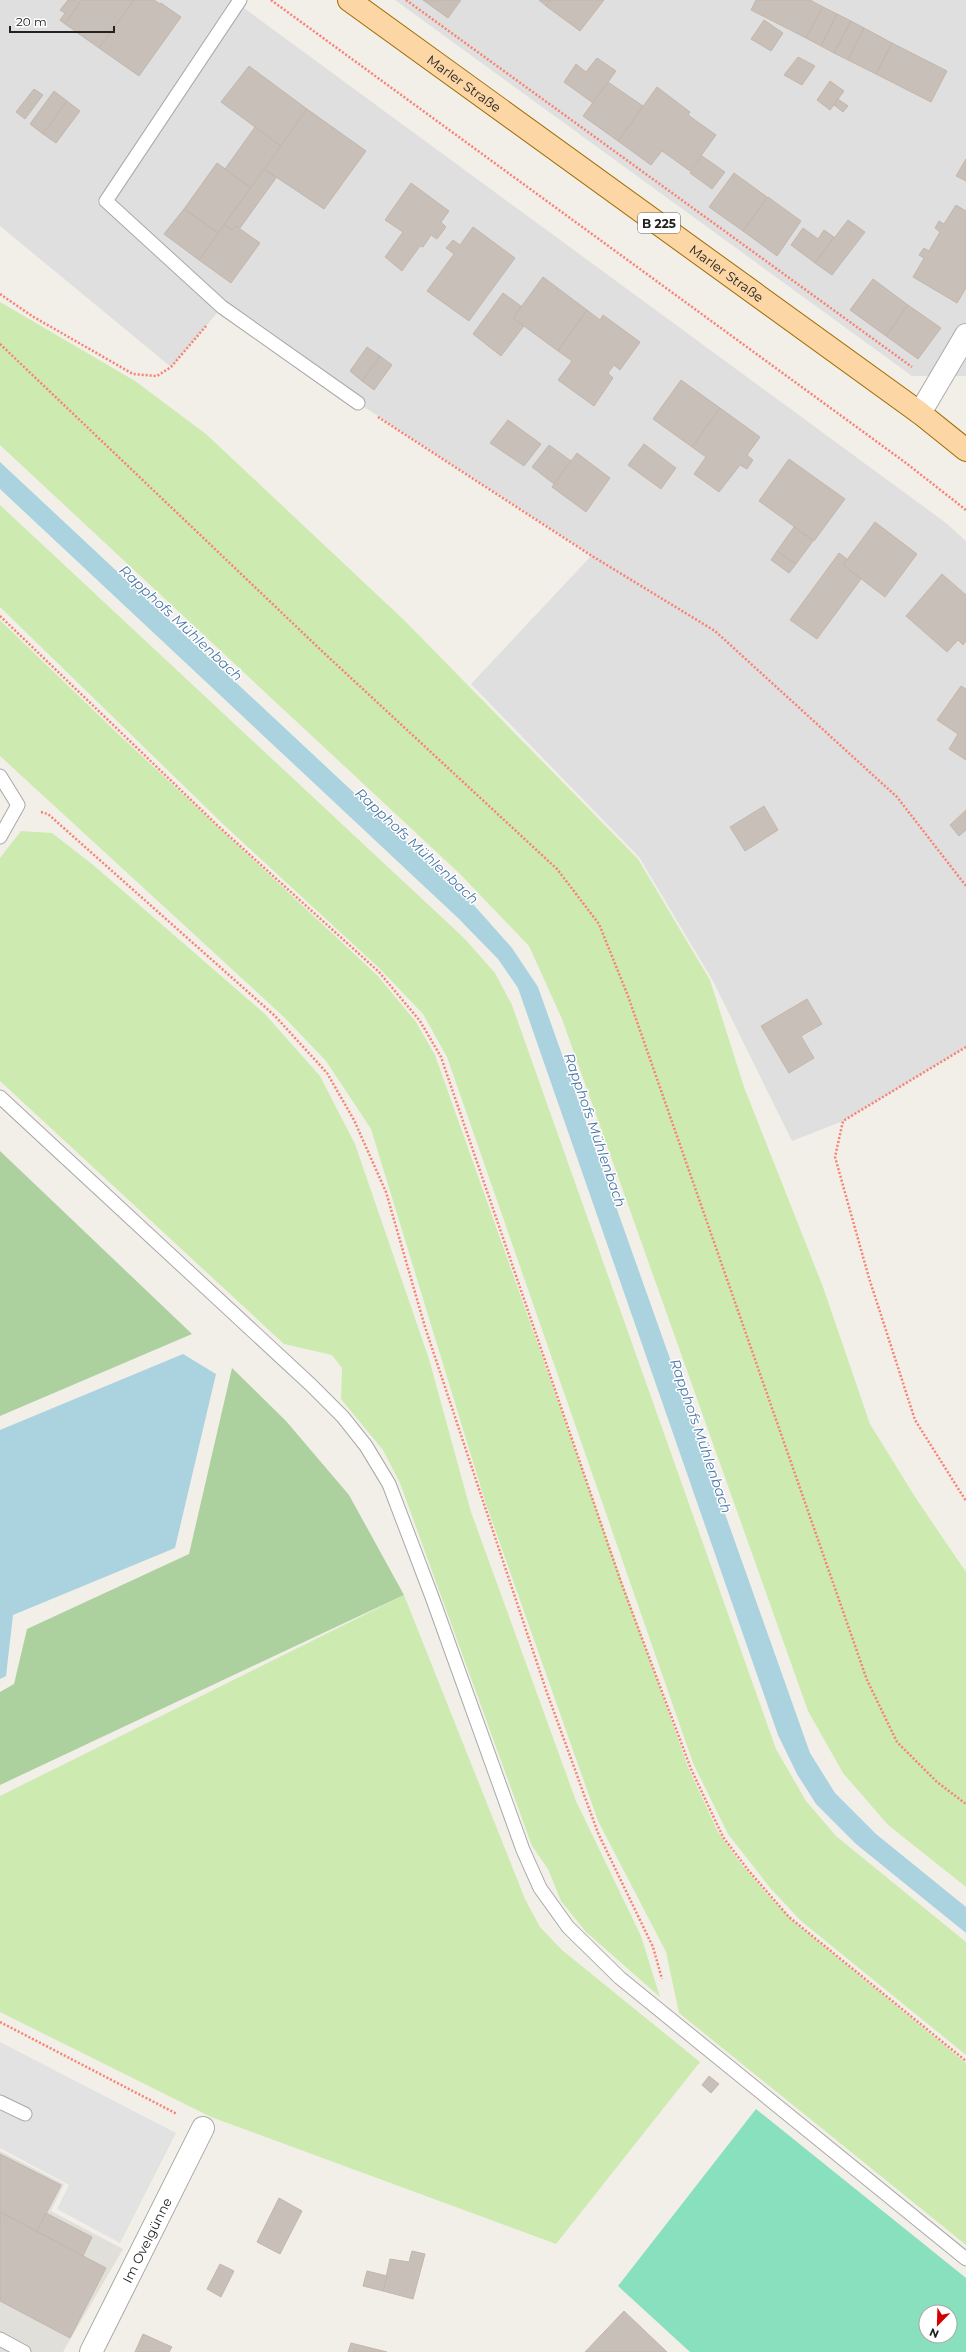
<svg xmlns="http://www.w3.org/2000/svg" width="966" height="2352" font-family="Montserrat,sans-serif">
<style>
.residential{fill:#e0dfdf}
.airport{fill:#e1dfda}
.grass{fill:#cdebb0}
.forest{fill:#add19e}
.pitch{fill:#88e0be;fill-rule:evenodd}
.parking{fill:#e2e2e2}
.water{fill:#aad3df}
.building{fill:#c7bfb8;stroke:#c4b6ab}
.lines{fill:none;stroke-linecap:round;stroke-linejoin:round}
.lane-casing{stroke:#a9a9a9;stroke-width:15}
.street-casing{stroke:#a9a9a9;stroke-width:24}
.primary-casing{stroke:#a06b00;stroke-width:24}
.path{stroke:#fa8072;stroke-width:2.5;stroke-dasharray:2 2;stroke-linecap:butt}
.lane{stroke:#fff;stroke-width:13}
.street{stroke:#fff;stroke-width:22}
.primary{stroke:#fcd6a4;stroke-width:22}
.labels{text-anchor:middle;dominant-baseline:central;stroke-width:3;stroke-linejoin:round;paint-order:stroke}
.shield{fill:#fff;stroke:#646464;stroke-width:1}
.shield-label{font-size:12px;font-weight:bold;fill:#222}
.street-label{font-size:13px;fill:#222;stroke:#fff}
.water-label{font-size:14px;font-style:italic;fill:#4a7aab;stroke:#fff}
</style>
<rect width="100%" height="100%" fill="#f2efe9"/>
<g class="residential">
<path d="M0 0H233L946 523 966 541V1047L843 1121 792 1141 713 981 639 857 471 684 592 555 358 403 222 307 171 367 0 226Z"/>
<path d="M395 0H966V376H912Z"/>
</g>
<path class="airport" d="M0 2151 64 2184 51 2211 123 2249 63 2352H0Z"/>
<g class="grass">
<path d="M0 302 135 381 206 434 405 621 638 859 710 980 744 1087 823 1287 870 1424 917 1500 966 1572V1887L888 1825 843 1773 808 1711 562 1019 529 946 460 874 0 445Z"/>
<path d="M0 505 464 938 495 973 512 1005 776 1749 806 1801 836 1836 966 1942V2055L801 1921 771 1889 728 1834 693 1763 447 1057 423 1014 379 968 224 825 0 607Z"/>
<path d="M0 620 114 730 378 976 416 1022 435 1055 688 1767 718 1832 741 1864 767 1894 793 1921 966 2063V2245L679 2013 666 1952 598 1821 485 1501 371 1129 326 1061 285 1018 0 756Z"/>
<path d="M21 831 52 833 92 864 265 1014 320 1076 355 1144 429 1359 471 1512 576 1801 641 1936 660 1997 586 1932 561 1901 548 1869 532 1846 400 1483 383 1450 341 1399 342 1368 332 1355 284 1344 0 1081V858Z"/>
<path d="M404 1595 525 1899 540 1927 562 1950 700 2062 556 2244 211 2117 0 2012V1796Z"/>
</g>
<g class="forest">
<path d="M0 1151 192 1334 0 1416Z"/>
<path d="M232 1368 286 1421 349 1495 404 1595 0 1785V1692L14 1684 27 1629 189 1554Z"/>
</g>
<path class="pitch" d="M756 2109 966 2278V2352H690L618 2286ZM926 2312H950V2336H926Z"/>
<path class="parking" d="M0 2042 176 2133 120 2243 57 2209 69 2185 0 2148Z"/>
<g class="water">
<path d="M0 462 472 903 512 948 538 987 810 1753 835 1793 876 1834 966 1907V1933L856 1844 816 1804 797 1774 778 1735 518 988 498 959 458 918 0 489Z"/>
<path d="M183 1354 216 1374 175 1548 13 1615 6 1676 0 1679V1430Z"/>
</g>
<g class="building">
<path d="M68 0H77L79 4 65 24 60 20 65 13 60 10Z"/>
<path d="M134 0H154L160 4 161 3 181 17 139 76 99 48Z"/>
<path d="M134 0 99 48 65 24 79 4V0Z"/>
<path d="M423 0H461L448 18Z"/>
<path d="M539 0H550L546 6Z"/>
<path d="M550 0H604L580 31 546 6Z"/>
<path d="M756 0H810L823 7 806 38 751 10Z"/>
<path d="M823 7 837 14 821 46 806 38Z"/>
<path d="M837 14 851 21 834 53 821 46Z"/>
<path d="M764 20 783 33 771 51 751 39Z"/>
<path d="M851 21 864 28 848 60 834 53Z"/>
<path d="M864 28 892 43 876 74 848 60Z"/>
<path d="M892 43 947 71 931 102 876 74Z"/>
<path d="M798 57 815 66 802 85 784 75Z"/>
<path d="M597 58 616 71 593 103 564 82 576 64 586 72Z"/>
<path d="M249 66 307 109 281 146 221 102Z"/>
<path d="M830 81 844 91 830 110 817 100Z"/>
<path d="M608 82 643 106 618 141 583 116Z"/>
<path d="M657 87 690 112 688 115 716 135 690 171 662 151 651 165 618 141Z"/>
<path d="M34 89 43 95 25 119 16 112Z"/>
<path d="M54 91 67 101 43 134 30 124Z"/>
<path d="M838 99 848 106 843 112 834 105Z"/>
<path d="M67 101 80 111 56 143 43 134Z"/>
<path d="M307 109 366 151 324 209 264 169Z"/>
<path d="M255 127 281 146 251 188 225 169Z"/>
<path d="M702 156 725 172 712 189 690 173Z"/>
<path d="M966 159V181L956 176Z"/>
<path d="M217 163 251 188 218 233 184 209Z"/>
<path d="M264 169 276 178 240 228 236 226 232 230 224 225Z"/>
<path d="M734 173 767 197 743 231 709 207Z"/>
<path d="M411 183 449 211 441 222 446 227 437 239 431 235 423 247 420 246 402 271 385 257 403 232 385 220Z"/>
<path d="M768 197 801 221 777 256 743 231Z"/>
<path d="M956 205 966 211V288L957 303 913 277 924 258 919 255 924 248 929 251 940 232 935 228 939 221 944 224Z"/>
<path d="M184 209 218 233 199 260 164 234Z"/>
<path d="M848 220 865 232 832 275 815 263Z"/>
<path d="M224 225 232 230 236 226 260 243 231 283 199 260Z"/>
<path d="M473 227 515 258 469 321 427 291 454 254 446 248 453 240 460 245Z"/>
<path d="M803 228 818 239 824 230 834 237 815 263 791 245Z"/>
<path d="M543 277 587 310 558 351 513 318Z"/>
<path d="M873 279 908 305 886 336 850 310Z"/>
<path d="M503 293 521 306 513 318 524 326 501 356 473 334Z"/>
<path d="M908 305 941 328 918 359 886 336Z"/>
<path d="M587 310 600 320 603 315 640 342 620 370 614 365 608 373 613 378 594 406 558 380 572 361 558 351Z"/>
<path d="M367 347 380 356 362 381 350 371Z"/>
<path d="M380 356 392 365 374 390 362 381Z"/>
<path d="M681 380 720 408 692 447 653 419Z"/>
<path d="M720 408 760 437 747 455 753 460 747 469 740 465 719 492 694 474 706 457 692 447Z"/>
<path d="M508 420 541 444 524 466 490 443Z"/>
<path d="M644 444 676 468 661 489 628 465Z"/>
<path d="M549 445 571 461 554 484 532 467Z"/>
<path d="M577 453 610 478 586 512 552 487Z"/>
<path d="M789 459 845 499 814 541 759 501Z"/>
<path d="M875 522 917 554 885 597 843 565Z"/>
<path d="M794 527 813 541 796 564 777 551Z"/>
<path d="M777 551 796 564 789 573 771 560Z"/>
<path d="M839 553 847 559 843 565 861 579 817 639 790 620Z"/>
<path d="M942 574 966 595V641L963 645 958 640 947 652 906 616Z"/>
<path d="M961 686 966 689V760L949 749 958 734 937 720Z"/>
<path d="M764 806 778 830 745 851 730 827Z"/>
<path d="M966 810V830L959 836 950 825Z"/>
<path d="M807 999 822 1024 801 1036 814 1058 789 1073 761 1026Z"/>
<path d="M709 2076 719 2084 711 2093 702 2085Z"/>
<path d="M0 2154 61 2185 37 2231 0 2212Z"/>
<path d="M279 2198 302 2211 280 2254 257 2242Z"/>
<path d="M0 2212 106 2268 70 2338 0 2301Z"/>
<path d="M46 2213 92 2237 83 2256 37 2231Z"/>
<path d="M412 2251 425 2254 413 2299 383 2291 390 2259 409 2262Z"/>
<path d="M220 2264 234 2271 221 2297 207 2289Z"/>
<path d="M367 2271 387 2276 383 2291 363 2286Z"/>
<path d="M624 2311 667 2352H585Z"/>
<path d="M143 2334 172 2347 169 2352H135Z"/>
<path d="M351 2343 387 2352H348Z"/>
</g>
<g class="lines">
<defs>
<g id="lane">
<path d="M240 0 106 201 222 307 358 403"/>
<path d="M0 776 18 805 0 837"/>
<path d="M0 1097 311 1385 343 1417 366 1446 389 1484 432 1597 523 1850 540 1888 568 1927 620 1978 966 2259"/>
<path d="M0 2102 25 2114"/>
<path d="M0 2339 24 2352"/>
</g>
<g id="street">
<path d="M920 413 966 335"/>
<path id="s1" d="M91 2352 203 2128"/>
</g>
<g id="primary">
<path id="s2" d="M349 0 920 413 966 450"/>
</g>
</defs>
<use href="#lane" class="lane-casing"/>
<use href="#street" class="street-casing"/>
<use href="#primary" class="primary-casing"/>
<g class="path">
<path d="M271 0 906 463 966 510"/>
<path d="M406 0 912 367"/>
<path d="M0 294 32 316 133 374 157 376 171 367 206 326"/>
<path d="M0 344 324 653 557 869 599 924 628 996 867 1680 897 1742 937 1782 966 1804"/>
<path d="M378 417 592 556 715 631 897 797 966 886"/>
<path d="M0 616 217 825 379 972 420 1021 441 1057 622 1585 691 1769 723 1837 748 1870 789 1917 966 2061"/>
<path d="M41 812 48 814 275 1016 327 1073 354 1120 386 1192 425 1327 546 1690 598 1833 653 1947 662 1979"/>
<path d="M966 1047 843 1121 835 1157 869 1278 915 1420 966 1501"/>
<path d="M0 2022 177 2114"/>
</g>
<use href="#lane" class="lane"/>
<use href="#street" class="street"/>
<use href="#primary" class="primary"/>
</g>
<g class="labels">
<rect class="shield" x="638" y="213" width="42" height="20" rx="3"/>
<g class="shield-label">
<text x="659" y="223">B 225</text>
</g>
<g class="street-label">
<text stroke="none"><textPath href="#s2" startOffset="142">Marler Straße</textPath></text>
<text stroke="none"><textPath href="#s2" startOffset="466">Marler Straße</textPath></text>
<text stroke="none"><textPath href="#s1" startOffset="125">Im Ovelgünne</textPath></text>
</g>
<g class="water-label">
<text transform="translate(181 623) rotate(43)">Rapphofs Mühlenbach</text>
<text transform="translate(417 846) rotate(43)">Rapphofs Mühlenbach</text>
<text transform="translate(595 1130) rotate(71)">Rapphofs Mühlenbach</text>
<text transform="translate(701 1436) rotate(71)">Rapphofs Mühlenbach</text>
</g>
</g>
<g transform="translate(938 2324) rotate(203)"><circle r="19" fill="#ffffff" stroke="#a7a7a7"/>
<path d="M0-3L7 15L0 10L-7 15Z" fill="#d40000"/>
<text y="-6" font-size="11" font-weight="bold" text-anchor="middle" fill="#222222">N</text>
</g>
<path d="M10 26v6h104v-6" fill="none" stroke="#222222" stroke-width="2"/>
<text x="16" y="26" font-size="12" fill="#222222" stroke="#ffffff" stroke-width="3" paint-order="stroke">20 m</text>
</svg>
